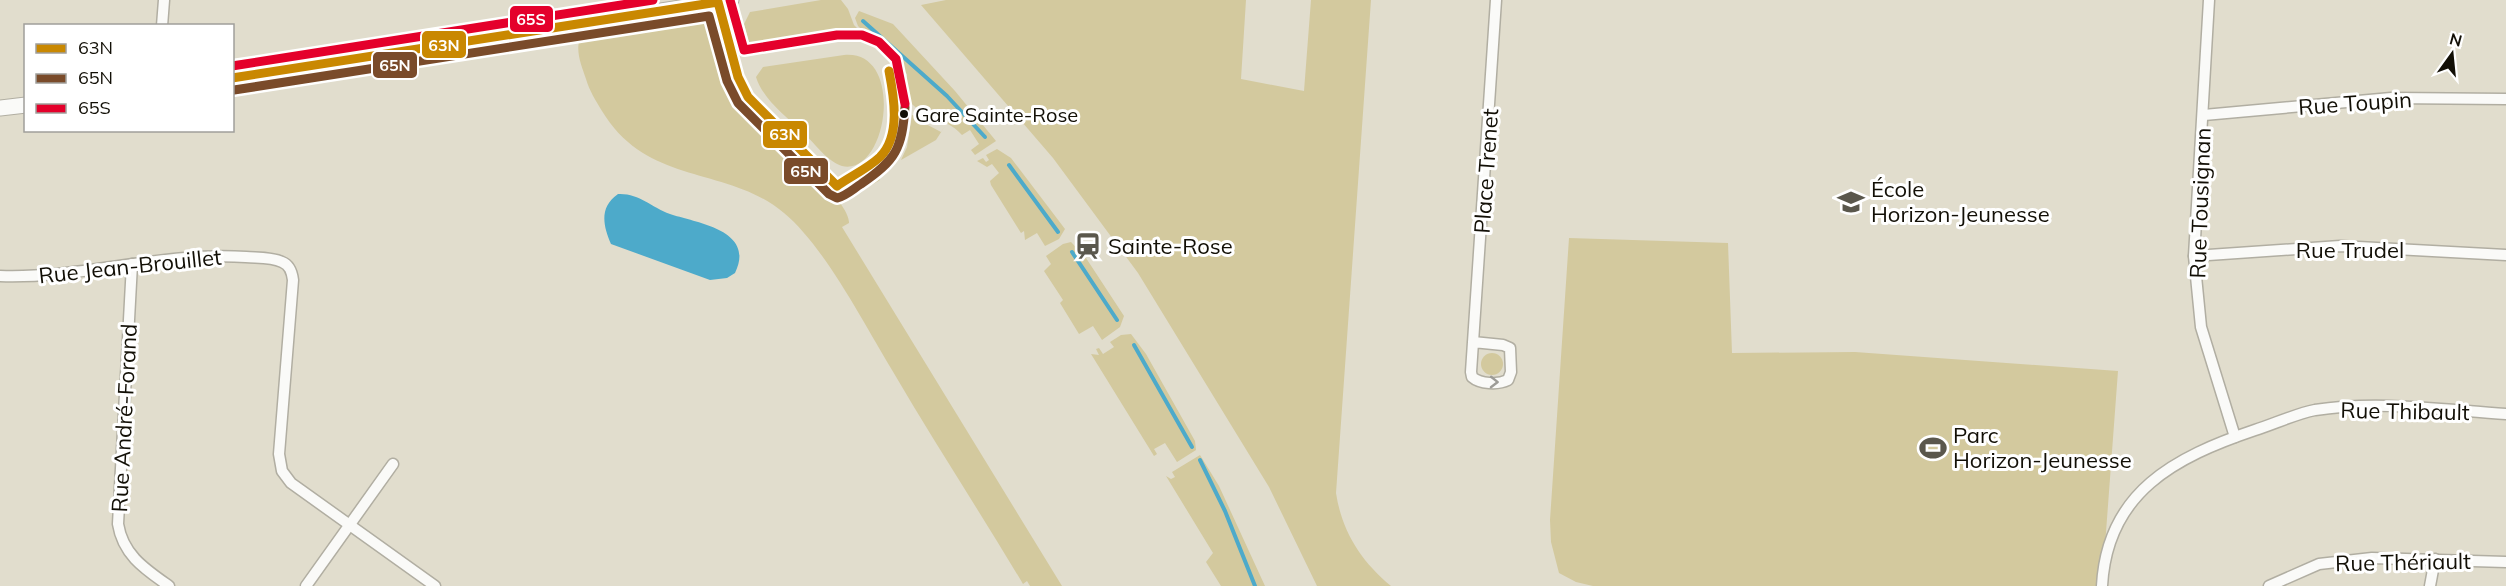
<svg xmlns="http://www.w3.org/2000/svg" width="2506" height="586" font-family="Mulish,sans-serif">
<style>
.green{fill:#d3c99e}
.water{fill:#4daaca}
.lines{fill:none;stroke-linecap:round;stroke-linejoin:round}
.stream{stroke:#4daaca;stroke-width:4}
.street-casing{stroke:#b1aea2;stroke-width:13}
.secondary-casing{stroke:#b1aea2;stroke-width:17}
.street{stroke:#fafaf8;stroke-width:10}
.secondary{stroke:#fafaf8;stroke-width:15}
.bus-1-casing{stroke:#fff;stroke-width:14}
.bus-2-casing{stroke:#fff;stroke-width:14}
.bus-3-casing{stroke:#fff;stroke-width:14}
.bus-1{stroke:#c98801;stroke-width:9}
.bus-2{stroke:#7a4b2a;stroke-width:9}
.bus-3{stroke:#e4002b;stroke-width:9}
.oneway{stroke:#9d9c97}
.bus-dot{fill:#120f06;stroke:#fff;stroke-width:2}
.labels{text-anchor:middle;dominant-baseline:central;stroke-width:6;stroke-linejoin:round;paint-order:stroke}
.bus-label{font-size:20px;fill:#120f06;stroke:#fff;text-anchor:start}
.street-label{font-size:22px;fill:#120f06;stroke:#fff}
.poi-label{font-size:22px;fill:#120f06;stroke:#fff;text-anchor:start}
.line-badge{stroke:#fff;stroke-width:2}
.badge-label{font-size:16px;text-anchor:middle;font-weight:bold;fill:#fff}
</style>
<rect width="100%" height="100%" fill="#e1ddcd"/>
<g class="green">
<path d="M821 0H841L848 9 854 25 876 47 864 40 852 39 764 51 749 43 744 24 750 12Z"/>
<path d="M946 0H1246L1241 79 1304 91 1311 0H1371L1336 493C1342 532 1361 561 1391 586H1317L1269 487 1138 273 1053 158 921 5Z"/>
<path d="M859 11 893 24 955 91 996 141 975 155 971 150 979 144 970 130 962 135C946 116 916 118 905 94L908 89 906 88 907 74 858 26 855 18Z"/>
<path d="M700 22C723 23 730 90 748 111 766 132 851 199 849 223L842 227 1062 586H1030L1027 581 1023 584C980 512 934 442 892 370 864 324 825 247 784 213 727 165 648 187 602 111 596 101 589 90 586 79 582 67 575 51 580 39L610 32Z"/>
<path d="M844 55C906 49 888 177 842 166 828 162 814 143 804 133 787 117 763 100 756 77L763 67Z"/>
<path d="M912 115 926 118 924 123 941 132 945 126 936 140 901 160 907 147Z"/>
<path d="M997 149 1011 158 1065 229 1059 239 1045 246 1037 233 1025 240 1024 231 1021 233 991 185 990 181 999 173 992 164 987 167 977 161 983 158 986 162 989 160 986 155Z"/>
<path d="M875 170 880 180 865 189 856 186 857 181Z"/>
<path d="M1569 238 1728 243 1732 353 1855 352 2118 371 2102 586H1593L1576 582 1559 573 1551 542 1550 520Z"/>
<path d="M1071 242 1086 258 1124 316 1120 327 1102 340 1093 326 1079 334 1060 303 1063 300 1044 271 1051 264 1046 256 1063 244Z"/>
<path d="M1131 334 1146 354 1195 441 1196 450 1177 462 1165 443 1154 449 1157 454 1154 456 1091 354 1099 355 1096 349 1099 348 1103 354 1114 347 1110 342 1121 335Z"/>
<circle cx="1492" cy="364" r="11"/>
<path d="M1200 455 1219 486 1265 586H1221L1206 562 1213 553 1166 476 1171 479 1175 477 1172 472Z"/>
</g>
<path class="water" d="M618 194C639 193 651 207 670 214 697 223 756 230 735 273L727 278 710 280 611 244C603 226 599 207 618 194Z"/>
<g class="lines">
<g class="stream">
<path d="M863 21 947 96 985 137"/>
<path d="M1009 165 1058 232"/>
<path d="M1072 252 1117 320"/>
<path d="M1134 345 1192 447"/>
<path d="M1200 460 1225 511 1255 586"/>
</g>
<defs>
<g id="street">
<path d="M2209 0 2194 256 2201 327 2235 437"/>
<path d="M162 26 164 0"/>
<path d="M2204 115 2391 98 2506 99"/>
<path d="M2194 256 2340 246 2506 255"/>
<path d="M132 264 118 524C123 555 145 569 169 586"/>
<path d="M0 276C82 279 164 251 246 257 257 258 272 257 282 262 290 265 292 272 293 280L279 454 282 471 291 483 435 586"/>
<path d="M1473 342 1503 345 1510 348 1511 372 1508 380C1498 385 1480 384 1472 377L1471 372 1496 0"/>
<path d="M306 586 393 464"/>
<path d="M2102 586C2107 492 2175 457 2255 430 2274 424 2295 414 2315 410 2378 400 2444 410 2506 414"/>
<path d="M2269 586 2319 564 2372 558 2506 562"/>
<path d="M2430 586 2435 559"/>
</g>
<g id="secondary">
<path d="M232 78 731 0"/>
<path d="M0 108 26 105"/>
</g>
</defs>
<use href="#street" class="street-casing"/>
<use href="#secondary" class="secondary-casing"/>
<use href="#street" class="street"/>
<use href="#secondary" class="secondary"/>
<defs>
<path id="bus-1" d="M232 78 718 2 738 77 748 97 837 186C851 176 867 169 880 157 901 136 894 97 889 71"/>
<path id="bus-2" d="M234 90 709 16 727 81 738 103 829 194 837 198C846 196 853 189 861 184 896 160 902 149 905 107"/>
<g id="bus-3">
<path d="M730 0 744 50 837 35H862L879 42 896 59 905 104"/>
<path d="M232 66 653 0"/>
</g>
</defs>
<use href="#bus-1" class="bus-1-casing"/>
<use href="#bus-2" class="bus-2-casing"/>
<use href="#bus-3" class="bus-3-casing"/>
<use href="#bus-1" class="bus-1"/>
<use href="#bus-2" class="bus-2"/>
<use href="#bus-3" class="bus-3"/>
</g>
<defs><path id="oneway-chevron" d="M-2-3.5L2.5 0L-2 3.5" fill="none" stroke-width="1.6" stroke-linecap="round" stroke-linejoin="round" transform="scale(1.5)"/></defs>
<use class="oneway" href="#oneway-chevron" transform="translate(1494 382) rotate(1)"/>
<defs>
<symbol id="school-bare" viewBox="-9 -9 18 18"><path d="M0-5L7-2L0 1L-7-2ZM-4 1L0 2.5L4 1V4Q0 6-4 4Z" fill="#5a574c" stroke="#fff" stroke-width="2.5" paint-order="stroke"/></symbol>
<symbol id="station-bare" viewBox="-9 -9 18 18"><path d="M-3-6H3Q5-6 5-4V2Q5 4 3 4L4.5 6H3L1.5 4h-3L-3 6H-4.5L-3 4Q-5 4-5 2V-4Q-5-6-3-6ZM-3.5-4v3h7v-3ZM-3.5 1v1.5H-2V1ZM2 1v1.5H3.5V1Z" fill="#5a574c" stroke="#fff" stroke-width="2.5" paint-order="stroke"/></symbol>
<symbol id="stadium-bare" viewBox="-9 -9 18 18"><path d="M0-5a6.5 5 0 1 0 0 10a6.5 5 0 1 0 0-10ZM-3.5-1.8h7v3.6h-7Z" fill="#5a574c" stroke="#fff" stroke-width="2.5" paint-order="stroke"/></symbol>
</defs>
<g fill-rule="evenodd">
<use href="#school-bare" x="1832" y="183" width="38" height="38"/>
<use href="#station-bare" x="1069" y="227" width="38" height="38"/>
<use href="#stadium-bare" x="1914" y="429" width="38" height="38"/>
</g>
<circle class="bus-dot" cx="904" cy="114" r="5"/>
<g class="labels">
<g class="bus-label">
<text x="915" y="114">Gare Sainte-Rose</text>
</g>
<g class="street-label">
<text transform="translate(2355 103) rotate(-4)">Rue Toupin</text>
<text transform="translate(1486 171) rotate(-86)">Place Trenet</text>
<text transform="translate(2200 203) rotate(-88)">Rue Tousignan</text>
<text x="2350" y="250">Rue Trudel</text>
<text transform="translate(130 266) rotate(-6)">Rue Jean-Brouillet</text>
<text transform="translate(2405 411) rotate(1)">Rue Thibault</text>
<text transform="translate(124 418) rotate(-87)">Rue André-Forand</text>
<text transform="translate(2403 562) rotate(-1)">Rue Thériault</text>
</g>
<g class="poi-label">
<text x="1871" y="189">École<tspan x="1871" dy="25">Horizon-Jeunesse</tspan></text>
<text x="1108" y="246">Sainte-Rose</text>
<text x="1953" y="435">Parc<tspan x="1953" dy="25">Horizon-Jeunesse</tspan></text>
</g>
</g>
<g class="line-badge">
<rect x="509" y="5" width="45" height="28" rx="6" fill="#e4002b"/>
<rect x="421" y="30" width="46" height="29" rx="6" fill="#c98801"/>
<rect x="372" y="51" width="46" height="28" rx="6" fill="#7a4b2a"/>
<rect x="762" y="120" width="46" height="29" rx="6" fill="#c98801"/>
<rect x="783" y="157" width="46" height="28" rx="6" fill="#7a4b2a"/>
</g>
<g class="badge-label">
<text x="531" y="25">65S</text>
<text x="444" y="51">63N</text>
<text x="395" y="71">65N</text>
<text x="785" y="140">63N</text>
<text x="806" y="177">65N</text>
</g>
<rect x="24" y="24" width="210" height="108" fill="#ffffff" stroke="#a09f9b" stroke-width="1.5"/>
<rect x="36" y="44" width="30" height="9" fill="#c98801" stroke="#a09f9b" stroke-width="1.5"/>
<text x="78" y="54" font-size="18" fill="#120f06">63N</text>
<rect x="36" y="74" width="30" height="9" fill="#7a4b2a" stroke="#a09f9b" stroke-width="1.5"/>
<text x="78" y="84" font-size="18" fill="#120f06">65N</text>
<rect x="36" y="104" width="30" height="9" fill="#e4002b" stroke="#a09f9b" stroke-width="1.5"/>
<text x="78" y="114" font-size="18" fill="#120f06">65S</text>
<g transform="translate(2452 54) rotate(15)" stroke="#ffffff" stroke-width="4.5" paint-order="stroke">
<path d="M0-4.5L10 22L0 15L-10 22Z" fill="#120f06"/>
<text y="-9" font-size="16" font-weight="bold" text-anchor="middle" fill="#120f06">N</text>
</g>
</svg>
